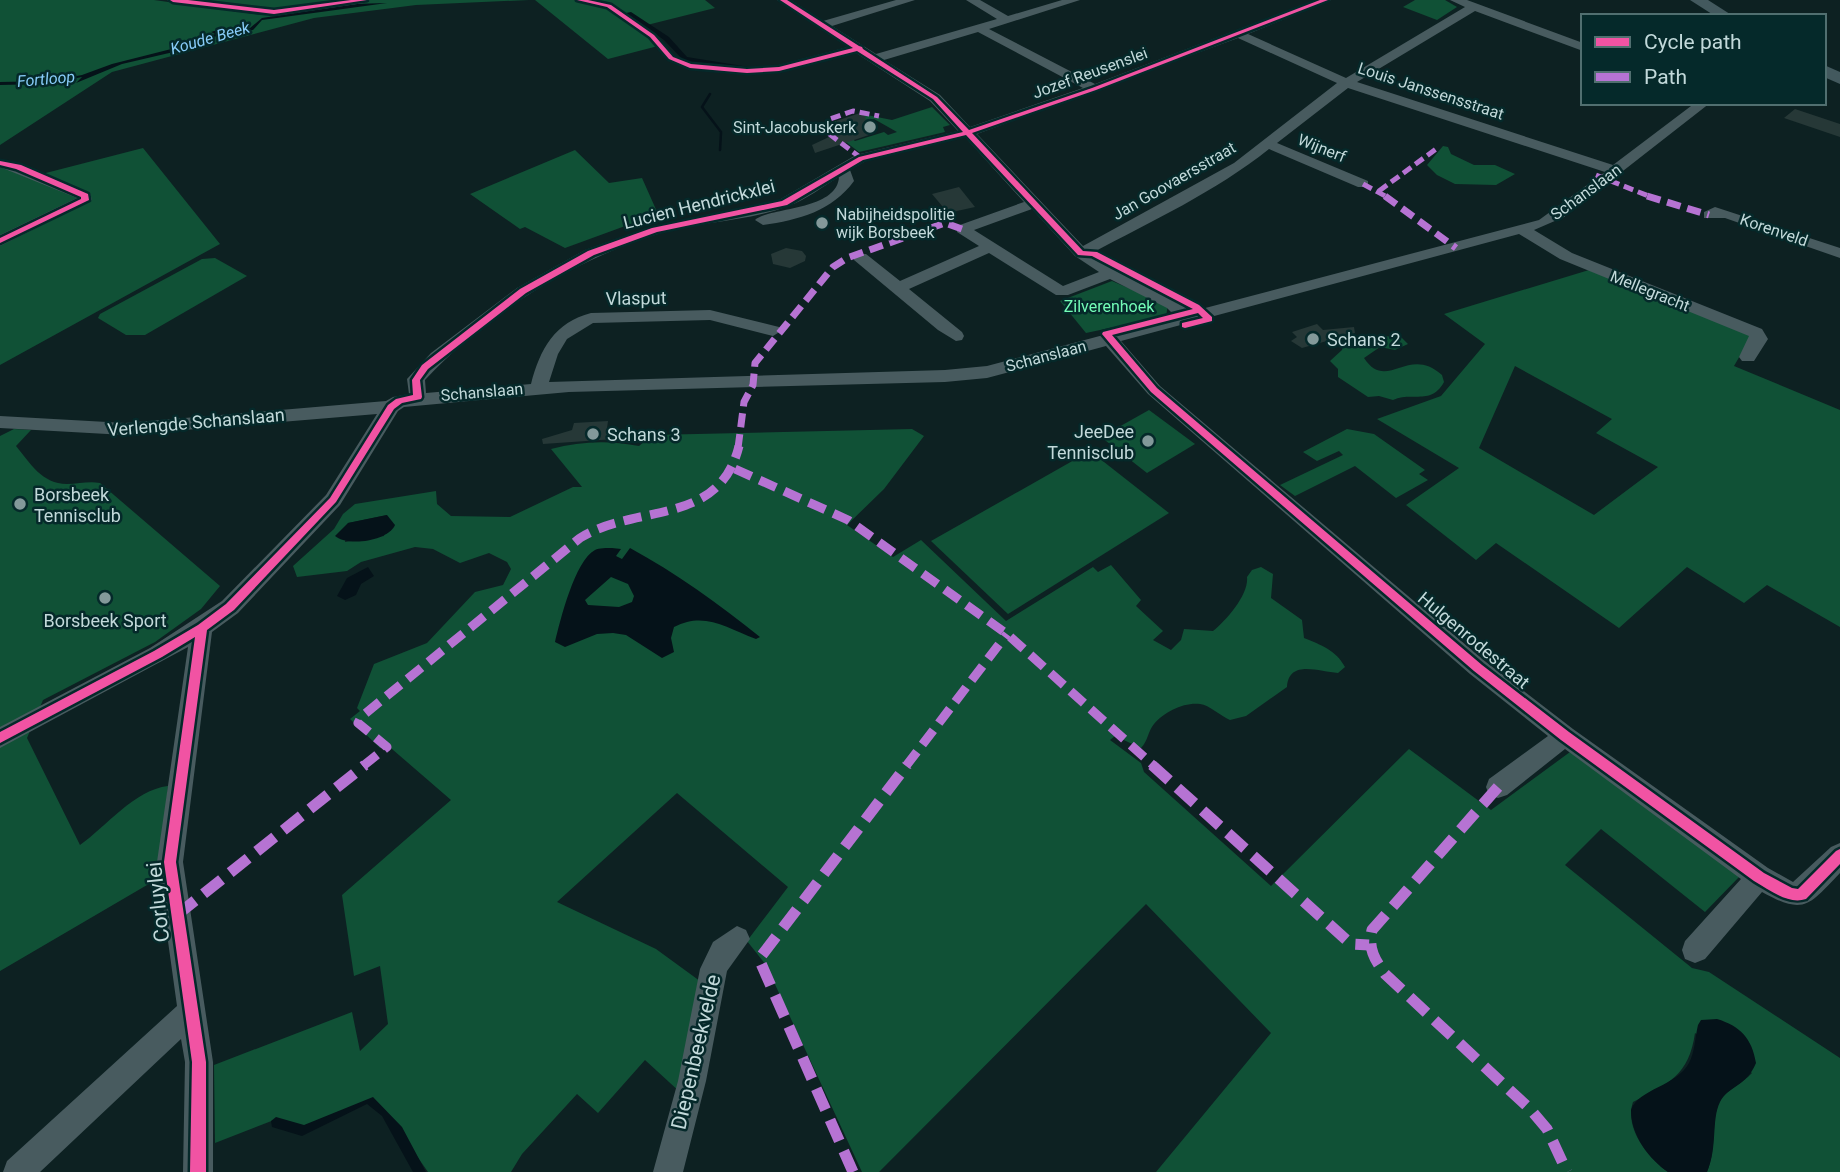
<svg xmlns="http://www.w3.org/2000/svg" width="1840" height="1172" font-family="Roboto,sans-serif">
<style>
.green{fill:#105136;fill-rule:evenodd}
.water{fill:#051219;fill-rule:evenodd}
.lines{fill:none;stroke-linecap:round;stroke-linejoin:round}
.stream{stroke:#051219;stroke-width:2.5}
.building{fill:#263837}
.minor{fill:#485b5f;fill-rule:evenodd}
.major{fill:#43595e;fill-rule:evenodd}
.quiet-far3{stroke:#b673d3;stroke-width:5;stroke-dasharray:10 5;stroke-linecap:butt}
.quiet-far2{stroke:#b673d3;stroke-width:7;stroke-dasharray:14 7;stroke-linecap:butt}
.quiet-far1{stroke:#b673d3;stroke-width:9;stroke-dasharray:18 9;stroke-linecap:butt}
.quiet{stroke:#b673d3;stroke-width:11;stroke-dasharray:23 11;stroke-linecap:butt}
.cycleway-casing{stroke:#05292a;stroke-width:5}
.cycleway{fill:#f153a3;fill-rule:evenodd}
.poi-dot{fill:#83999a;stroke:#05292a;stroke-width:2.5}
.labels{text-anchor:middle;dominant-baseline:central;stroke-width:5;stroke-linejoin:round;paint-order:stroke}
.far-water-label{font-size:16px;font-style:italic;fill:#88ccf9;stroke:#05292a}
.far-street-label{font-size:16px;fill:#c2d9da;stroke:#05292a}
.far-poi-label{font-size:16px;fill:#c2d9da;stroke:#05292a;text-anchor:end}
.far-park-label{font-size:16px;fill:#73fdb7;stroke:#05292a}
.street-label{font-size:18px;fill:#c2d9da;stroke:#05292a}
.poi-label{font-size:18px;fill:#c2d9da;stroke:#05292a;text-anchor:start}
.near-street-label{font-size:21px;fill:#c2d9da;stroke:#05292a}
</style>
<rect width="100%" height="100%" fill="#0d2122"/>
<g class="green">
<path d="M0 0H154L262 15 276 10 198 0H529L416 5 314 18 112 72 0 145Z"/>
<path d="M535 0H705L715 8 647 25H632L658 46 608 59Z"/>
<path d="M1415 0H1445L1457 7 1437 20 1403 7Z"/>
<path d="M932 107 950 125 943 127 945 132 859 152 830 130 835 121 849 128 842 131 855 141 884 132 888 135 897 132 874 119 866 122 860 117 862 114 892 120Z"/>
<path d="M1443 146 1448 147 1451 154 1474 165H1495L1515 174 1496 185 1455 184 1437 175 1427 165Z"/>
<path d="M143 148 220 244 0 365V163L38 175Z"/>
<path d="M575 150 609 183 642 178 658 214 565 248 525 227 520 229 470 194Z"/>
<path d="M215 258 247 276 145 335H126L98 318 100 314 202 259Z"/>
<path d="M1589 270 1752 335 1734 366 1840 410V627L1767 585 1744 603 1687 567 1619 628 1496 543 1476 560 1406 505 1459 468 1377 419 1441 396 1485 344 1444 314ZM1515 366 1612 419 1596 433 1658 467 1594 515 1479 448Z"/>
<path d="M1112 281 1168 305 1166 316 1086 333 1060 301Z"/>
<path d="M1381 336 1401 337 1408 344 1395 350 1380 347 1364 358C1387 393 1408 344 1442 375L1444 382C1431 406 1411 391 1393 400L1379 396 1368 397 1338 377V369L1330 361 1342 350 1344 342Z"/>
<path d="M1149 410 1195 444 1147 473 1101 437Z"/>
<path d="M14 429 31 430 16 446C30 463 42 484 67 484 79 484 88 481 100 483L220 586 201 609 155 642 43 700 27 738 80 845C107 826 134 790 168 786L159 878 0 971V436Z"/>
<path d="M912 429 924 436 884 489 847 525 893 557 921 540 1006 621 1093 567 1098 572 1111 565 1141 600 1136 606 1163 631 1153 640 1171 650 1181 640 1184 629 1213 631C1227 620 1249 594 1247 577L1252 570 1261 567 1273 574 1271 598 1302 620 1304 638C1321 645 1336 650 1345 667L1338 673C1319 672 1289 659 1287 687L1246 716 1230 720C1221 716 1209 705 1200 704 1184 702 1164 712 1154 724 1148 731 1148 741 1141 748L1115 736 1110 740 1141 763 1144 772 1271 886 1409 749 1491 810 1570 752 1740 876 1705 912 1601 829 1565 865 1692 968 1709 972 1840 1058V1172H1707C1717 1148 1711 1120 1719 1102 1725 1090 1742 1084 1752 1073L1695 1033C1689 1075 1669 1084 1633 1102 1624 1128 1648 1158 1668 1172H1156L1271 1033 1146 904 879 1172H862L766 965 747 941 788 887 677 793 557 902 656 949 704 984 681 1093 645 1060 598 1113 577 1094 522 1154 511 1172H428L391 1119 371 1099 301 1134 274 1120 215 1143 214 1065 352 1012 360 1051 388 1024 380 966 354 976 342 895 451 800 392 749 380 748 350 719 360 711 357 708 374 664 427 643 475 592 503 585 511 569 507 562 489 553 460 563 433 549 415 547 361 562 347 571 297 577 293 566 334 529 343 514 355 504 436 491 437 504 451 516 510 517 573 487H582L551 449C581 441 609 440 639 446L652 435ZM387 515 384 536 345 542 348 523Z"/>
<path d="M1347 429 1374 434 1425 470 1419 474 1428 480 1396 498 1355 466 1295 496 1280 485 1343 455 1339 451 1317 461 1303 452Z"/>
<path d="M1090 451 1169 513 1008 614 931 541Z"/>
</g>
<g class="water">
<path d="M387 3 262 20 253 30 219 35 182 50 122 64 76 83 82 77 46 84 0 85V82L49 81 82 75 112 64 191 44 215 34 211 32 214 31 250 28 262 18 352 4Z"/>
<path d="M631 12 669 37 687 57 755 68 684 61 664 40 626 13Z"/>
<path d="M387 515 395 525C388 541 348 547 335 536L348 523Z"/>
<path d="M612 548 621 549 616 556 622 559 630 548C676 573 719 604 760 637L756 639C726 628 705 611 674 627L671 638 674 652 662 658 626 635 613 633 597 634 565 647 555 642C560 621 575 560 595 550 599 548 607 548 612 548ZM611 577 628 584 634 596 632 602 619 607 588 605 585 600Z"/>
<path d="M368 567 374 576 361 584 356 595 345 600 337 596 347 578Z"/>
<path d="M1717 1019C1740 1026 1752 1038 1756 1063 1746 1087 1728 1086 1720 1102 1711 1120 1718 1147 1707 1172H1668C1649 1159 1631 1135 1631 1110 1638 1089 1677 1086 1689 1063 1695 1052 1695 1037 1698 1025L1701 1020Z"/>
<path d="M373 1097 402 1127 426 1172H413L382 1116 367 1104 302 1136 272 1127 271 1121 276 1117 304 1125Z"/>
</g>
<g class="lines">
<path class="stream" d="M710 94 702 107 721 132 720 150"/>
</g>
<g class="building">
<path d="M1795 109 1840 124V137L1784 118Z"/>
<path d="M860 113 865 116 869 135 815 153 812 145 846 129 836 121Z"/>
<path d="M959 187 975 207 948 213 932 194Z"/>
<path d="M786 248 802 251 806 256 805 261 790 268 773 264 771 254Z"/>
<path d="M1317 324 1323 330 1354 327 1355 333 1302 348 1291 341 1297 337 1292 332Z"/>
<path d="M608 421 607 428 617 430 615 439 543 444 542 439 572 430 574 423Z"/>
</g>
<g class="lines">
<g class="minor">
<path d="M167 0C202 0 236 6 271 8 303 10 337 0 370 0L364 3 274 16 173 3Z"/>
<path d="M777 0H791L823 21 896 0H915L832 26 876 54 997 19 966 0H980L1008 16 1062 0H1080L989 29 1095 84 1315 0H1331L1248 34 1346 78 1465 7 1450 0H1467L1583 43V51L1475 11 1357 82 1613 165 1695 103H1710L1564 217 1534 230 1572 253 1762 329 1768 339 1754 361H1742L1739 357 1749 336 1560 259 1519 234 1121 341 1160 386 1486 662 1573 729 1768 868 1793 882 1831 847 1840 843V873C1809 905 1805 916 1762 892L1705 959 1695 963 1685 959 1682 950 1685 941 1741 879 1565 749 1507 795 1498 798 1489 795 1486 787 1489 779 1548 736 1470 674 1148 394 1106 346 987 378 945 382 569 392 404 407 398 411 340 505 238 613 212 632 183 862 213 1062V1172H183L185 1062 181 1039 40 1172H3L7 1161 177 1006 157 862 188 647 0 748V727L150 648 222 601 326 495 377 414 125 435 0 428V416L125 423 386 401 393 397 409 394 407 379 431 353 517 288 585 250 650 227 779 200 856 155 958 131 930 101 856 53 775 72V66L848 47ZM978 32 1083 88 970 127 940 95 884 60ZM1238 38 1337 83 1234 163 1083 246 977 134ZM1348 88 1605 172 1539 220 1190 312 1179 302 1092 253C1152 221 1215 192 1269 149L1358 187H1368V181L1277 143ZM965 137 1024 202 957 226V232L979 246 900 281 866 254H854V260L938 330 956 341 962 340 964 336 962 332 909 289 989 253 1056 295H1068L1110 279 1167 308 1175 316 987 366 945 370 549 382 558 354 567 339 593 323 710 320 773 336 781 331 779 327 710 310 591 313C555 322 540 349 531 384L426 393 425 380C487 314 571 261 658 234 700 221 747 222 788 206 806 200 823 186 839 177 837 211 769 207 755 220L763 225C799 220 832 211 854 181L850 170 866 161ZM1032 209 1075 256 1099 272 1063 286 974 230Z"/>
<path d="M0 159 23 164 90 193 92 200 0 246V235L77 198 0 167Z"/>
<path d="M1715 207 1840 248V258L1725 218H1704V212Z"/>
<path d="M737 926 746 930 750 939 727 971 706 1081 683 1172H653L678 1081 700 969 713 942Z"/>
</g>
<g class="major">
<path d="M1690 0H1708L1733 16H1715Z"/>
<path d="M1824 65 1840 72V84L1824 77Z"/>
</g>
<g class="quiet-far3">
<path d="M861 158 824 130 830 119 853 111 879 116"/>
<path d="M1596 175 1651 197"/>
<path d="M1363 184 1387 197"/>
<path d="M1379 191 1436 149"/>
</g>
<g class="quiet-far2">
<path d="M1385 196 1456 248"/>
<path d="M1647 196 1709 215"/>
<path d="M738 448 744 402 753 385 755 363 833 267 847 258 945 223 962 229"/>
</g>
<g class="quiet-far1">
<path d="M735 469 848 520 1007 634 1154 766"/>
<path d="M363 766 387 747 358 723 361 717 580 538C637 503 719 527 739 446"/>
<path d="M906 766 1007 634"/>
</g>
<g class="quiet">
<path d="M1152 765 1351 944 1369 945"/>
<path d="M1498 787 1372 930C1368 950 1374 958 1385 974L1530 1109 1547 1129 1567 1172"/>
<path d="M177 915 365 765"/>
<path d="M853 1172 759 959 907 765"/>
</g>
<defs>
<g id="cycleway">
<path d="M170 0H188L274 10 351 0H367L274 14 173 2Z"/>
<path d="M577 0H588L611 5 654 35 673 57 691 64 747 69 779 67 853 48 780 0H787L859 46 862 47 863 49 937 97 969 130 1092 88 1320 0H1328L1096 90 972 133 1083 251 1097 252 1199 305 1212 317V321L1185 328 1182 327V323L1203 318 1198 313 1112 335 1157 388 1482 665 1569 732 1764 873 1792 888 1798 889 1836 851 1840 849V864L1806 899C1788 905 1770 890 1754 881L1561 740 1474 671 1151 392 1102 334 1103 332 1193 309 1092 256 1078 255 966 135 863 160 787 205 657 232 594 255 526 293 428 369 420 380 422 397 421 399 402 403 394 409 336 502 234 610 207 630 176 862 206 1062V1172H190L192 1062 164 862 195 637 162 657 0 743V732L154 651 198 625 226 604 330 498 388 405 396 399 413 395 412 380 422 365 520 289 588 251 652 228 782 201 859 157 963 132 933 99 857 51 779 71 747 73 690 68 669 59 650 37 607 7Z"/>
<path d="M0 161 21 165 88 194 89 200 0 243V238L81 199V197L16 169 0 165Z"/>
</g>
</defs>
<use href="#cycleway" class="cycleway-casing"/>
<use href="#cycleway" class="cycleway"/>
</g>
<g class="poi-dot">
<circle cx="870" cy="127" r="7"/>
<circle cx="822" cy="223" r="7"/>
<circle cx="1313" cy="339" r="7"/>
<circle cx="593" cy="434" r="7"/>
<circle cx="1148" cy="441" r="7"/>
<circle cx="20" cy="504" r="7"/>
<circle cx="105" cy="598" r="7"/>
</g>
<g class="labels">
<g class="far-water-label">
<text transform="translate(210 38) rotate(-16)">Koude Beek</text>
<text transform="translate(46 79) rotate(-5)">Fortloop</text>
</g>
<g class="far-street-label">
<text transform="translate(1090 73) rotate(-20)">Jozef Reusenslei</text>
<text transform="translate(1431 91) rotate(18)">Louis Janssensstraat</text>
<text transform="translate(1322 148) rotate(22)">Wijnerf</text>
<text transform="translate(1174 181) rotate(-30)">Jan Goovaersstraat</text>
<text transform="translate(1586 192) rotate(-36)">Schanslaan</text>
<text transform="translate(1774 230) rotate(19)">Korenveld</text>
<text transform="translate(1650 291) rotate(22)">Mellegracht</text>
<text transform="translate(1046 356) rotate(-15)">Schanslaan</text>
<text transform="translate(482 392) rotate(-5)">Schanslaan</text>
</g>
<g class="far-poi-label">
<text x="856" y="127">Sint-Jacobuskerk</text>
<text x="836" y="214" text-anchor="start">Nabijheidspolitie<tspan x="836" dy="18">wijk Borsbeek</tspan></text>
</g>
<g class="far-park-label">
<text x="1109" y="306">Zilverenhoek</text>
</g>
<g class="street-label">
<text transform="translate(699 204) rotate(-14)">Lucien Hendrickxlei</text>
<text transform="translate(636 298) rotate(-1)">Vlasput</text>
<text transform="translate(196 422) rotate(-5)">Verlengde Schanslaan</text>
<text transform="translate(1474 640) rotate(40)">Hulgenrodestraat</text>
</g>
<g class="poi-label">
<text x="1327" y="339">Schans 2</text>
<text x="1134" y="431" text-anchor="end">JeeDee<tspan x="1134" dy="21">Tennisclub</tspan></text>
<text x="607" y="434">Schans 3</text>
<text x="34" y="494">Borsbeek<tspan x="34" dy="21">Tennisclub</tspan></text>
<text x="105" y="620" text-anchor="middle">Borsbeek Sport</text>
</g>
<g class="near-street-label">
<text transform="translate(158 902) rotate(-96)">Corluylei</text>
<text transform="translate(696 1052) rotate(-77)">Diepenbeekvelde</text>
</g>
</g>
<rect x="1581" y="14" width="245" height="91" fill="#05292a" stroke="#516f70" stroke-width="2"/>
<rect x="1595" y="37" width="35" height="10" fill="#f153a3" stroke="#516f70" stroke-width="2"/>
<text x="1644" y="49" font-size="21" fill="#c2d9da">Cycle path</text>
<rect x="1595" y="72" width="35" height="10" fill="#b673d3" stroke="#516f70" stroke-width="2"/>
<text x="1644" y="84" font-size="21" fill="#c2d9da">Path</text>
</svg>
